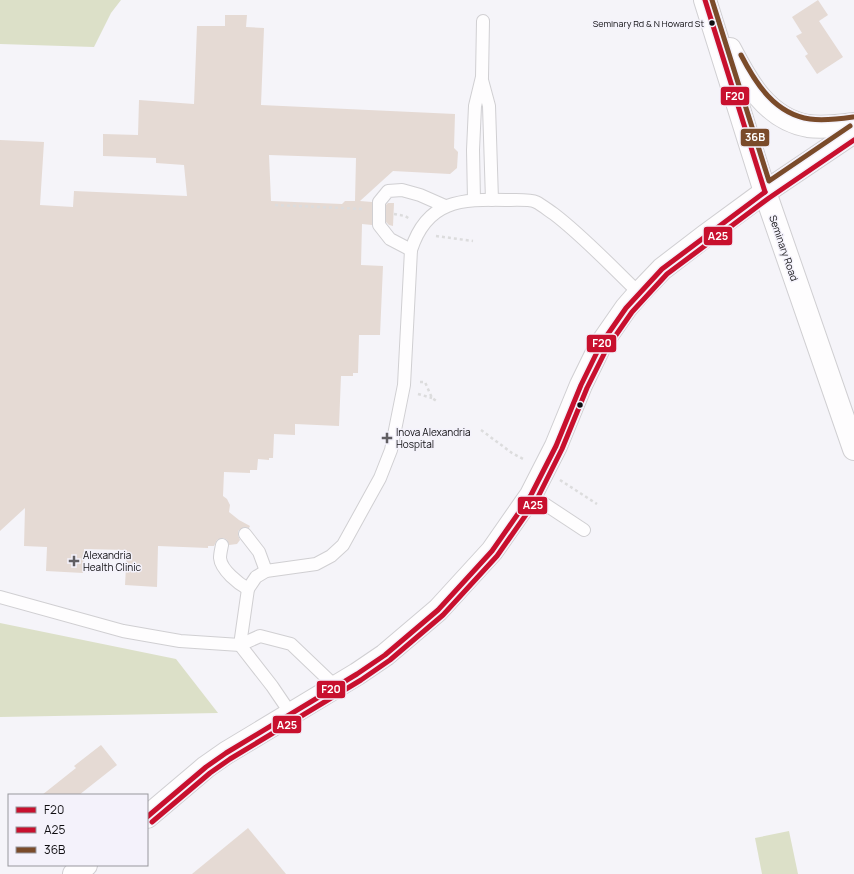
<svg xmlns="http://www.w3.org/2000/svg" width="854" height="874" font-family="Manrope,sans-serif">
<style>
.green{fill:#dce0c8}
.building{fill:#e5dad4;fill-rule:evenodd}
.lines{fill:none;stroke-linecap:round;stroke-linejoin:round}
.service-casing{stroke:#d0cfd2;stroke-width:14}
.tertiary-casing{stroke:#d0cfd2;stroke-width:24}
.secondary-casing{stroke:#d0cfd2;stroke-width:24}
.path{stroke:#dcdcdd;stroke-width:2.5;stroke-dasharray:3 3;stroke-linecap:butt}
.service{stroke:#fefdfe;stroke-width:12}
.tertiary{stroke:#fefdfe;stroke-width:22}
.secondary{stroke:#fefdfe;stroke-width:22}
.bus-1-casing{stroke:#f4f2fb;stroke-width:8}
.bus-2-casing{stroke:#f4f2fb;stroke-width:8}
.bus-3-casing{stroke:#f4f2fb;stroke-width:8}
.bus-1{stroke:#c8102e;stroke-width:5}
.bus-2{stroke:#c8102e;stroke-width:5}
.bus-3{stroke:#7a4b2a;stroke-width:5}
.bus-dot{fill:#0f0e11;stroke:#f4f2fb;stroke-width:1.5}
.poi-dot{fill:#605e62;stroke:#f4f2fb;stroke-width:1.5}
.labels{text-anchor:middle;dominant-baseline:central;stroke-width:3;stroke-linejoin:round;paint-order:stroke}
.bus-label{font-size:9px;fill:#0f0e11;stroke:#f4f2fb;text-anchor:end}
.street-label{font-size:10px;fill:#0f0e11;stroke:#f4f2fb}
.poi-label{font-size:10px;fill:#0f0e11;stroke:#f4f2fb;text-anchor:start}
.line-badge{stroke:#f4f2fb;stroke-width:1.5}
.badge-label{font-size:11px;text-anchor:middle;font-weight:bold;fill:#fff}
</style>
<rect width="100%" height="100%" fill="#f5f4f9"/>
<g class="green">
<path d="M0 0H121L111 13 94 47 0 44Z"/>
<path d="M0 623 176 659 218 713 0 717Z"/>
<path d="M789 831 798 874H762L755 838Z"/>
</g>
<g class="building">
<path d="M818 0 828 15 819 21 843 57 817 74 805 56 808 54 796 36 802 33 792 17Z"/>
<path d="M225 15H247L246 27 264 28 261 105 455 114 454 148 458 152 457 168 450 174 393 171 360 201 372 202V225L362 224 361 265 383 266 380 335H359L358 373H353V376H341L339 426 295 424V435L274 434 273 458H269V460L258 459 257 470H250V473L224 472 223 496 227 499 230 505 229 512 239 520 250 526 249 528 244 527 238 531V535L240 540 237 544 229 545 227 540 223 538 217 540 214 546H208V548L158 546 157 587 125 585 127 550 84 549 83 573 46 571 47 547 24 546 25 508 0 531V140L44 142 40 205 73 207 74 191 187 196 184 165 156 163V158L103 156V134L138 135 139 100 194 104 197 26H225ZM269 155 356 158 355 201H345L342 204 271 201Z"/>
<path d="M388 203H394L393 226 389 225 386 222V205Z"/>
<path d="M101 745 117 765 79 795H42L76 768 74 766Z"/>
<path d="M248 828 286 874H192Z"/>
</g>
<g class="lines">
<defs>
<g id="service">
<path d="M482 80 489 106 492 200"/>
<path d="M474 200 473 150 475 106 482 77 483 21"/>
<path d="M411 250 390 239 379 225V202L388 191 402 190 420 195 445 206"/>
<path d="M531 495 584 530"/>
<path d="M245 534 259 552 266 571"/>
<path d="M222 545C221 550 220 554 220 558 221 570 239 584 248 589"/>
<path d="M0 597 123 631 180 641 240 645 260 636 291 644 336 687"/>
<path d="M240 645 248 589 256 577 266 571 316 564 331 556 343 545 380 478 391 450 404 385 411 250C427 200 461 199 506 200 513 200 530 199 536 202 542 205 548 210 554 214 584 237 611 266 639 293"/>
<path d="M240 645 272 686 291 714"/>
</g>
<g id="tertiary">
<path d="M147 817 206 767 226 753 357 674 385 655 438 610 492 551 531 495 556 446 581 385 601 344 626 308 639 293 662 269 705 236 765 192 854 132"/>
<path d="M74 874 86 865"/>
</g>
<g id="secondary">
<path d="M705 0 765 192 854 449"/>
<path d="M730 49C747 82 767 119 808 126 823 128 839 126 854 124"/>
</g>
</defs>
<use href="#service" class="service-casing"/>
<use href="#tertiary" class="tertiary-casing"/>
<use href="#secondary" class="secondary-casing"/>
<g class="path">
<path d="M275 205 364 209"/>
<path d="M394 214 405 216 410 219"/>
<path d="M436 236 473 241"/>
<path d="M420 382H425L432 398 438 402"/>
<path d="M418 394 432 398"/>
<path d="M481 430 512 453 525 460"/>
<path d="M560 480 597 504"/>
</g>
<use href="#service" class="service"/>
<use href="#tertiary" class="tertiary"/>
<use href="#secondary" class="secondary"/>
<defs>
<g id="bus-1">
<path d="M705 0 765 192"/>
<path d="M147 817 206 767 226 753 357 674 385 655 438 610 492 551 531 495 556 446 581 385 601 344 626 308 662 269 765 192"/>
</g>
<path id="bus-2" d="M152 822 210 773 230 759 361 680 390 660 443 615 497 556 537 499 562 449 587 388 607 348 632 312 667 274 769 198 854 140"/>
<g id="bus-3">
<path d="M712 0 769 181 850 126"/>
<path d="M741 55C756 84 775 114 810 119 824 121 839 119 853 117"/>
</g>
</defs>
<use href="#bus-1" class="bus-1-casing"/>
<use href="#bus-2" class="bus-2-casing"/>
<use href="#bus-3" class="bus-3-casing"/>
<use href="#bus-1" class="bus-1"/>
<use href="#bus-2" class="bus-2"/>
<use href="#bus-3" class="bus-3"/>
</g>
<g class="bus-dot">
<circle cx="712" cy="23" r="3.5"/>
<circle cx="580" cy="405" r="3.5"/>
</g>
<g class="poi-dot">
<path d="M385 432h4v4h4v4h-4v4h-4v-4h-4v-4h4z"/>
<path d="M72 555h4v4h4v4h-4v4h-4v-4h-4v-4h4z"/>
</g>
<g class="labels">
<g class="bus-label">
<text x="704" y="23">Seminary Rd &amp; N Howard St</text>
</g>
<g class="street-label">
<text transform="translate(784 248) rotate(71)">Seminary Road</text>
</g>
<g class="poi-label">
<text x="396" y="432">Inova Alexandria<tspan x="396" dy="12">Hospital</tspan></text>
<text x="83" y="555">Alexandria<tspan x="83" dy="12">Health Clinic</tspan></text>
</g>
</g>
<g class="line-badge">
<rect x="720" y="86" width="30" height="20" rx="4" fill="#c8102e"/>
<rect x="740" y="128" width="30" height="19" rx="4" fill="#7a4b2a"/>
<rect x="703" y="226" width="30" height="20" rx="4" fill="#c8102e"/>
<rect x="586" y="334" width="31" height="19" rx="4" fill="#c8102e"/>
<rect x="517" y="496" width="31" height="19" rx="4" fill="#c8102e"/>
<rect x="316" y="680" width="30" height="19" rx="4" fill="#c8102e"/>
<rect x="272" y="715" width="30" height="19" rx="4" fill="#c8102e"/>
</g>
<g class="badge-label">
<text x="735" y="100">F20</text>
<text x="755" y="141">36B</text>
<text x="718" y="240">A25</text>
<text x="602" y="347">F20</text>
<text x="533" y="509">A25</text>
<text x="331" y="693">F20</text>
<text x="287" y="729">A25</text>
</g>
<rect x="8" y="794" width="140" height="72" fill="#f4f2fb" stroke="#98979d"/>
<rect x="16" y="807" width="20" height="6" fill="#c8102e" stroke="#98979d"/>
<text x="44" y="814" font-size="12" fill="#0f0e11">F20</text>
<rect x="16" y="827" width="20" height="6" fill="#c8102e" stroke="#98979d"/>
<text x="44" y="834" font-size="12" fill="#0f0e11">A25</text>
<rect x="16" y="847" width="20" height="6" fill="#7a4b2a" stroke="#98979d"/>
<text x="44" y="854" font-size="12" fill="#0f0e11">36B</text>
</svg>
